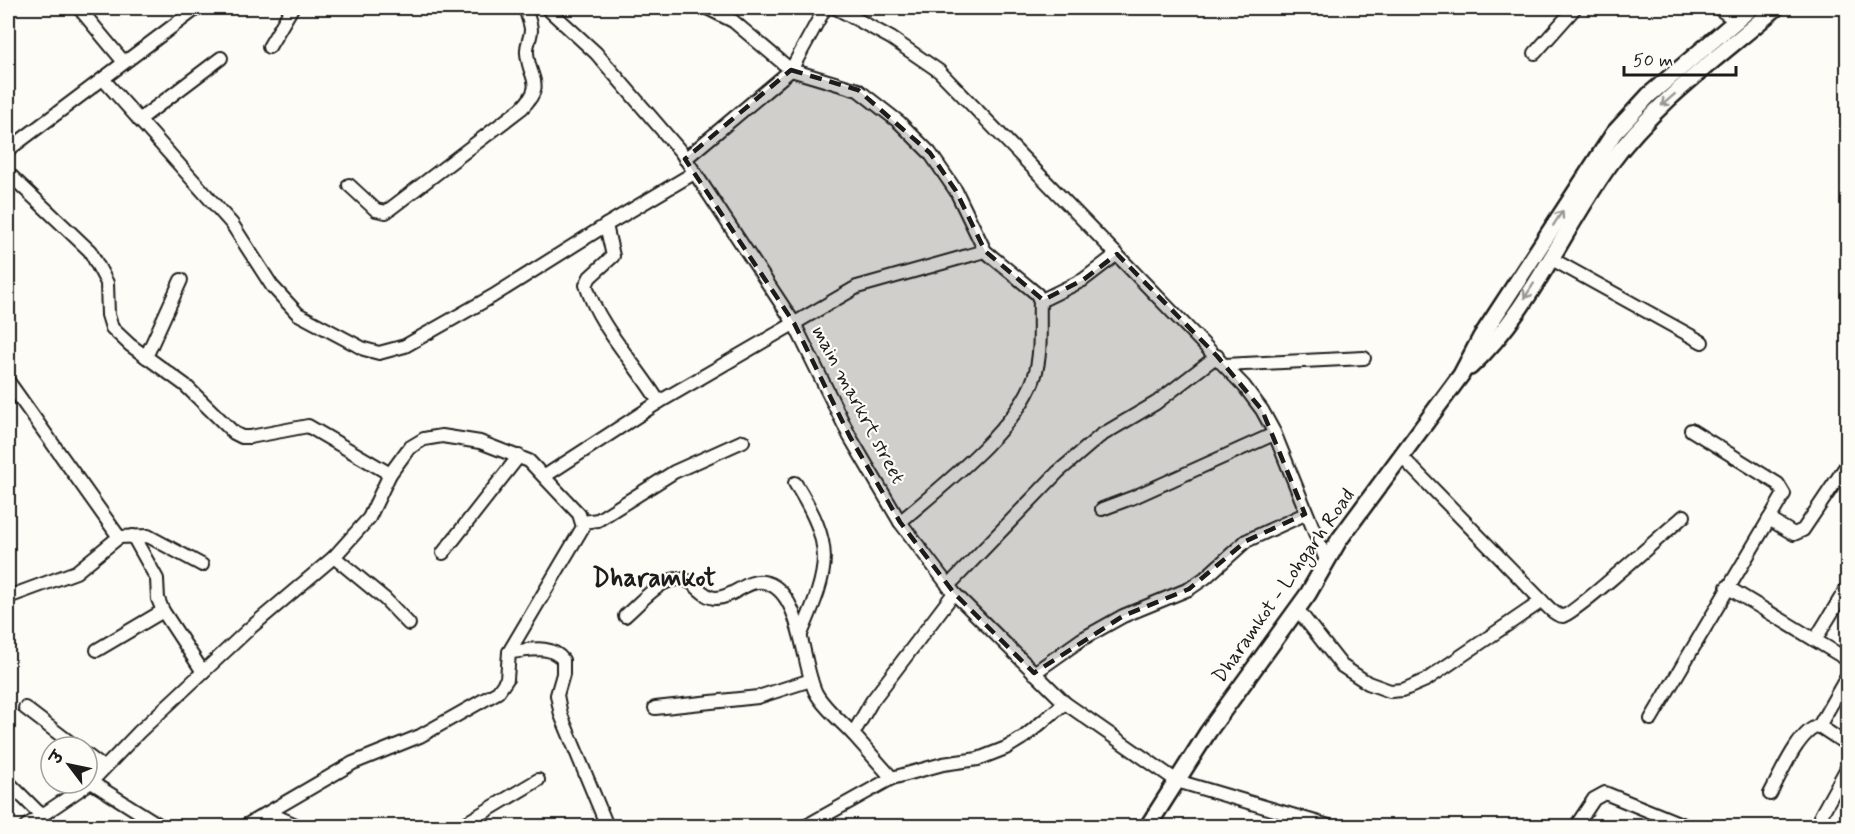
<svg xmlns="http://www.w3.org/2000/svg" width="1855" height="834" font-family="Mynerve,'Playpen Sans Deva',sans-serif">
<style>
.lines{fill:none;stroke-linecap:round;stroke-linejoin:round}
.minor-casing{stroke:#1c1c1c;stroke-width:16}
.tertiary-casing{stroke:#1c1c1c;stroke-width:20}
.minor{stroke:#fdfcf7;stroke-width:12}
.tertiary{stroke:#fdfcf7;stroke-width:15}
.oneway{stroke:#989794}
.marked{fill:#1c1c1c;fill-opacity:0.2;stroke:#1c1c1c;stroke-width:4.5;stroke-dasharray:12 8;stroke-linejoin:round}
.labels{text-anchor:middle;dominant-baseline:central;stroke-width:4.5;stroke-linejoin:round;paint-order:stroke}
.street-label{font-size:20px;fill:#1c1c1c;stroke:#fdfcf7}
.district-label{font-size:26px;font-weight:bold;fill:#1c1c1c;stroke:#fdfcf7}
</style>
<rect width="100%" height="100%" fill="#fdfcf7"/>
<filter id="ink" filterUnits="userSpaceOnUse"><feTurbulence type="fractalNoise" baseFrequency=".0167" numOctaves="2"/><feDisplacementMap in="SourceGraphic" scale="12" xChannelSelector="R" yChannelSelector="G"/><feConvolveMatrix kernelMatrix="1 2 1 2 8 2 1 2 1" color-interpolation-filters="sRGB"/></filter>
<g filter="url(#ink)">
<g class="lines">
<defs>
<g id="minor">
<path d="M79 8 123 61"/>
<path d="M547 8 596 53 681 152 794 323 850 437 900 522 954 593 1065 703 1177 781 1329 826"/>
<path d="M707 8 733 21 791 70 858 90 899 122 930 153 956 191 985 251 1037 294 1040 301 1083 280 1117 254"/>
<path d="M836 8 891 38 939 71 1244 386 1262 410 1274 432 1326 560"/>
<path d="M1718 8 1735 20"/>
<path d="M269 47 292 8"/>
<path d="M1535 53 1575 8"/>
<path d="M103 79 232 224 272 286 298 314 364 349 379 353 405 346 493 296 606 225"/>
<path d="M139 120 221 58"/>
<path d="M8 150 197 8"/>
<path d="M685 159 791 70 825 8"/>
<path d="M8 173 90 251 107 283 108 315 112 328 130 345 185 385 234 433 242 437H250L308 426 390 474"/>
<path d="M349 185 376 210 386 212 522 108C546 83 529 80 527 53 526 44 531 38 531 30 531 23 526 15 526 8"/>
<path d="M1550 258 1702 342"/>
<path d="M146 357 181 280"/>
<path d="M1225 365 1364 358"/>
<path d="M8 381 119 537"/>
<path d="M659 402C636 364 599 327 586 285L590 277 613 256 606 225 694 173"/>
<path d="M1401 456 1544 603C1549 608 1556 616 1563 616 1573 615 1669 529 1684 516"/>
<path d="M545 476 659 402 857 287 985 251"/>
<path d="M795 483C835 547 830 567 801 634"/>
<path d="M1102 509 1134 497 1274 434"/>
<path d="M1769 519 1794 534 1803 530 1848 463"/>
<path d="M583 522 598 520 674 472 743 441"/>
<path d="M900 522C941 487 1020 426 1035 375 1042 352 1039 324 1040 301"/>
<path d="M133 536 157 579 158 599 163 611 203 672"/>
<path d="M443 553 519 456"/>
<path d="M334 557 385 599 409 624"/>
<path d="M948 586 1058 472 1100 436 1156 403 1217 356"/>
<path d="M1727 587 1848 660"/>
<path d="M8 597 76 572 119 537 148 536 202 565"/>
<path d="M1297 609 1342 666 1368 683 1390 691 1403 690 1426 680 1542 601"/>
<path d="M625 616C643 601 669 566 693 584 700 590 707 598 716 598 732 598 748 579 763 582 802 588 802 667 816 693 824 708 842 722 853 734"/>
<path d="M1815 640 1848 586"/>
<path d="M97 650 163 611"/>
<path d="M509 652C528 651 550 643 563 660V674L557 695 561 715 607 826"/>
<path d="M1034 673 1082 639 1123 616 1189 589 1205 578 1246 541 1305 514"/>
<path d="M1848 675 1819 726 1848 745"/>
<path d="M25 708 76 747"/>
<path d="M655 708 758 697 811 680"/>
<path d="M1651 719 1784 494 1778 484 1691 430"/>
<path d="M87 755 104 768"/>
<path d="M892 778 853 734 872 701 954 593"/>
<path d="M8 782 42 816"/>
<path d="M91 782 161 826"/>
<path d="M1770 794C1780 776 1799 730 1819 726"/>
<path d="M269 813 298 826"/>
<path d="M26 826 91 782 139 732 249 629 334 557 369 518 390 474 409 448 424 439 442 436 480 442 529 461 579 514 583 527 509 652 507 679 498 692 420 736 353 763 245 826"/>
<path d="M461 826 538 780"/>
<path d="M806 826 892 778 943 764 978 759 1006 748 1024 737 1065 703"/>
<path d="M1576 826 1594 799 1605 793 1686 826"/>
<path d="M1829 826 1823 822 1821 815 1848 766"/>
</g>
<g id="tertiary">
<path d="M1470 367C1529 313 1563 229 1610 164 1655 102 1719 57 1776 8"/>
<path d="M1148 826 1208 732 1308 594 1339 540 1461 375 1481 337 1614 133 1649 95 1751 8"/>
</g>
</defs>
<use href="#minor" class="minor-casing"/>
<use href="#tertiary" class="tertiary-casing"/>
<use href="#minor" class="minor"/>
<use href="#tertiary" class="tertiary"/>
</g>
<defs><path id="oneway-shaft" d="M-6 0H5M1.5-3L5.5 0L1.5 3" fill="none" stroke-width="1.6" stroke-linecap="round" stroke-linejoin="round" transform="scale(1.5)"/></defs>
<g class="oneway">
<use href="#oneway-shaft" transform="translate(1668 100) rotate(139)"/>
<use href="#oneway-shaft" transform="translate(1558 218) rotate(-57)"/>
<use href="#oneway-shaft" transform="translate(1529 291) rotate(123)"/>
</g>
</g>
<path class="marked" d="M791 70 858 90 930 153 956 191 985 251 1043 300 1083 280 1117 254 1217 356 1262 410 1305 514 1246 541 1189 589 1123 616 1034 673 954 593 900 522 850 437 794 323 685 159Z"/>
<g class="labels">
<g class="street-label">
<text transform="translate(858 405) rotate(62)">main markrt street</text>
<text transform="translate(1284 586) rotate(-55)">Dharamkot - Lohgarh Road</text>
</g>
<g class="district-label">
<text x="654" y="579">Dharamkot</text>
</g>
</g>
<rect width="1855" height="834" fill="none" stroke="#fdfcf7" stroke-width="30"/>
<rect x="15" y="15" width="1825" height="804" fill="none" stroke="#1c1c1c" stroke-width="2" filter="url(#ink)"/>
<g transform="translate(69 765) rotate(302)"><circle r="28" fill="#fdfcf7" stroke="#a3a29f" stroke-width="1.5"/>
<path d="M0-4.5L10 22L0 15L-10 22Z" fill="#1c1c1c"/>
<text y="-9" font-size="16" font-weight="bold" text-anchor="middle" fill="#1c1c1c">उ</text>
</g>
<path d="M1624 66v9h112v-9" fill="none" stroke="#1c1c1c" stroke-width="3"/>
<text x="1633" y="66" font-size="18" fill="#1c1c1c" stroke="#fdfcf7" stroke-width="4.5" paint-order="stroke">50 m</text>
</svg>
